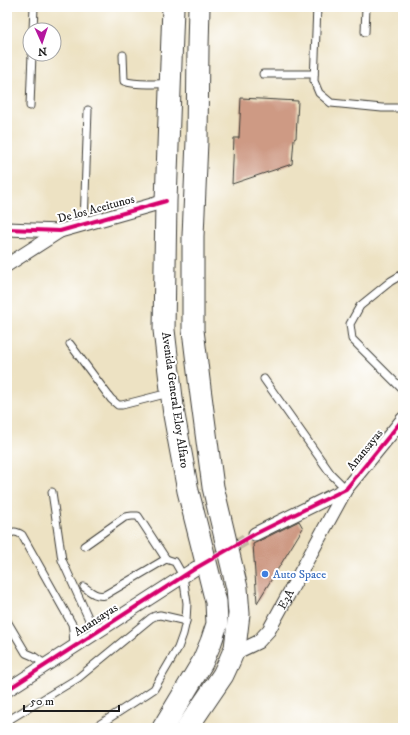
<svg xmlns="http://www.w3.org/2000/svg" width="410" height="735" font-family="'IM FELL DW Pica',serif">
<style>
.building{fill:#ce9a84}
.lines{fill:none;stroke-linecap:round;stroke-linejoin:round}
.minor-tunnel{stroke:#c3baa2;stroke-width:13;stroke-dasharray:13 6;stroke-linecap:butt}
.service-casing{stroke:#3b3a35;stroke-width:9}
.minor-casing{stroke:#3b3a35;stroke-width:15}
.primary-casing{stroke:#3b3a35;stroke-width:23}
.service{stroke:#fff;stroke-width:7}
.minor{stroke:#fff;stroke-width:13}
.primary{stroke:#fff;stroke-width:21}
.cycleway-casing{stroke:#fff;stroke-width:6}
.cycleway{stroke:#d6006c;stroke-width:4}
.shop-dot{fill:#3f7fe0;stroke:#fff;stroke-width:1.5}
.labels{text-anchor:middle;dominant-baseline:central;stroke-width:4;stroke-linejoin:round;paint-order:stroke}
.street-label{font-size:12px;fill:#1c1c1c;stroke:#fff}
.shop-label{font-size:12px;fill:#366cbe;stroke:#fff;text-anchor:start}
</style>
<rect width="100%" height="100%" fill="#fff"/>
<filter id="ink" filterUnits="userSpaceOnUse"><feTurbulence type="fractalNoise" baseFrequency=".025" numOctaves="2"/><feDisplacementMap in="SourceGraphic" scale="8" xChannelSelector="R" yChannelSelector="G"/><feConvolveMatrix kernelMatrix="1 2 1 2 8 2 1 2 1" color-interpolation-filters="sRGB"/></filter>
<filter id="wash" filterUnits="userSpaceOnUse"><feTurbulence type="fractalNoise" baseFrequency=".012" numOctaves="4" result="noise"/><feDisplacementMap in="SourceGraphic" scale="16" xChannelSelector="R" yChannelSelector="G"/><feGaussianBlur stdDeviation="0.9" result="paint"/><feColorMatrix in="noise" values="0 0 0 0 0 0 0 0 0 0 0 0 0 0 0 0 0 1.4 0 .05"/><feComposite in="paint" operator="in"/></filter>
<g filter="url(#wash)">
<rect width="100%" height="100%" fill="#ede2c3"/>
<g id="blocks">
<g class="building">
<path d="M241 98 298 101 296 138 294 139 292 164 232 184 234 138H239Z"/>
<path d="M299 521 303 528 257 603 253 544Z"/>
</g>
</g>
</g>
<g filter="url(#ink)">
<use href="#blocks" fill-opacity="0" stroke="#3b3a35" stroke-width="1"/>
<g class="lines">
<path class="minor-tunnel" d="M201 565 255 534"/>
<defs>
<g id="service">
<path d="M317 7 314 81 319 93 331 103 382 108H403"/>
<path d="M33 30 34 7"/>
<path d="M365 32 366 7"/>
<path d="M123 55 124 81C137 86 154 83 168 84"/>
<path d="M263 74H314"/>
<path d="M30 106 32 54"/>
<path d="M84 224 88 110"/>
<path d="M403 274 391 281 360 306 350 324 352 339 403 390"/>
<path d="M70 344 111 399 118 405H122L169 393"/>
<path d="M264 379 331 474 346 489"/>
<path d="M52 492 62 560 91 624 99 630"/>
<path d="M7 535C13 531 16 531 22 535L72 624 73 630 74 646"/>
<path d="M84 546 125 517 132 516H138L166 559"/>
<path d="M84 587C91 592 96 597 105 595L166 559 175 562 183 576 187 603 186 621 183 634 178 648 154 689 148 693 94 728"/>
<path d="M7 621 26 653 33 656 46 665"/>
<path d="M7 721 78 678 151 618 155 616 160 615 186 621"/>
</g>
<g id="minor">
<path d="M7 229 60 231 166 201"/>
<path d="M7 265 60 231"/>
<path d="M255 534 346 489 403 419"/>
<path id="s1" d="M233 654 258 642 269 630 346 489"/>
<path d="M7 690 196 568"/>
</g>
<g id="primary">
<path d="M163 728 202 663 211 642 217 624 216 602 188 491 174 415 164 330 166 201 173 7"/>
<path d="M187 728 223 675 229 662 235 648 239 614 237 588 213 487 200 388 193 330V236L197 141 198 47 199 7"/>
</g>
</defs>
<use href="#service" class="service-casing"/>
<use href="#minor" class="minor-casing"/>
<use href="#primary" class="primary-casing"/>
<use href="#service" class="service"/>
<use href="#minor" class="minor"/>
<use href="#primary" class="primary"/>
<defs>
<g id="cycleway">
<path d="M7 229 60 231 166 201"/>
<path d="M7 690 196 568 255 534 346 489 403 419"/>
</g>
</defs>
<use href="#cycleway" class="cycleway-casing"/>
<use href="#cycleway" class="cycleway"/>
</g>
</g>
<circle class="shop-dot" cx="265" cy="574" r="4"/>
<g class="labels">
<g class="street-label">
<text transform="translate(96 209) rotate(-15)">De los Aceitunos</text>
<text transform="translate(175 400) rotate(82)">Avenida General Eloy Alfaro</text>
<text transform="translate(365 450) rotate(-51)">Anansayas</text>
<text stroke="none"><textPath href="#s1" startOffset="79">E3A</textPath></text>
<text transform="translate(96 620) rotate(-33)">Anansayas</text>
</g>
<g class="shop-label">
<text x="273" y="574">Auto Space</text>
</g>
</g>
<rect width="410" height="735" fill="none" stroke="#fff" stroke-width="24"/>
<g transform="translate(42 42) rotate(177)"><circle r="19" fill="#ffffff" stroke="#a4a4a4"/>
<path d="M0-3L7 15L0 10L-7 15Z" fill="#b5179e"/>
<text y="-6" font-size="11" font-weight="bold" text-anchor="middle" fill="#1c1c1c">N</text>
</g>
<path d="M24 705v6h95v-6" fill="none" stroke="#1c1c1c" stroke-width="2"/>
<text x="30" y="705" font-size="12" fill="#1c1c1c" stroke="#ffffff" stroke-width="3" paint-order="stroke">50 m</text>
</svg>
